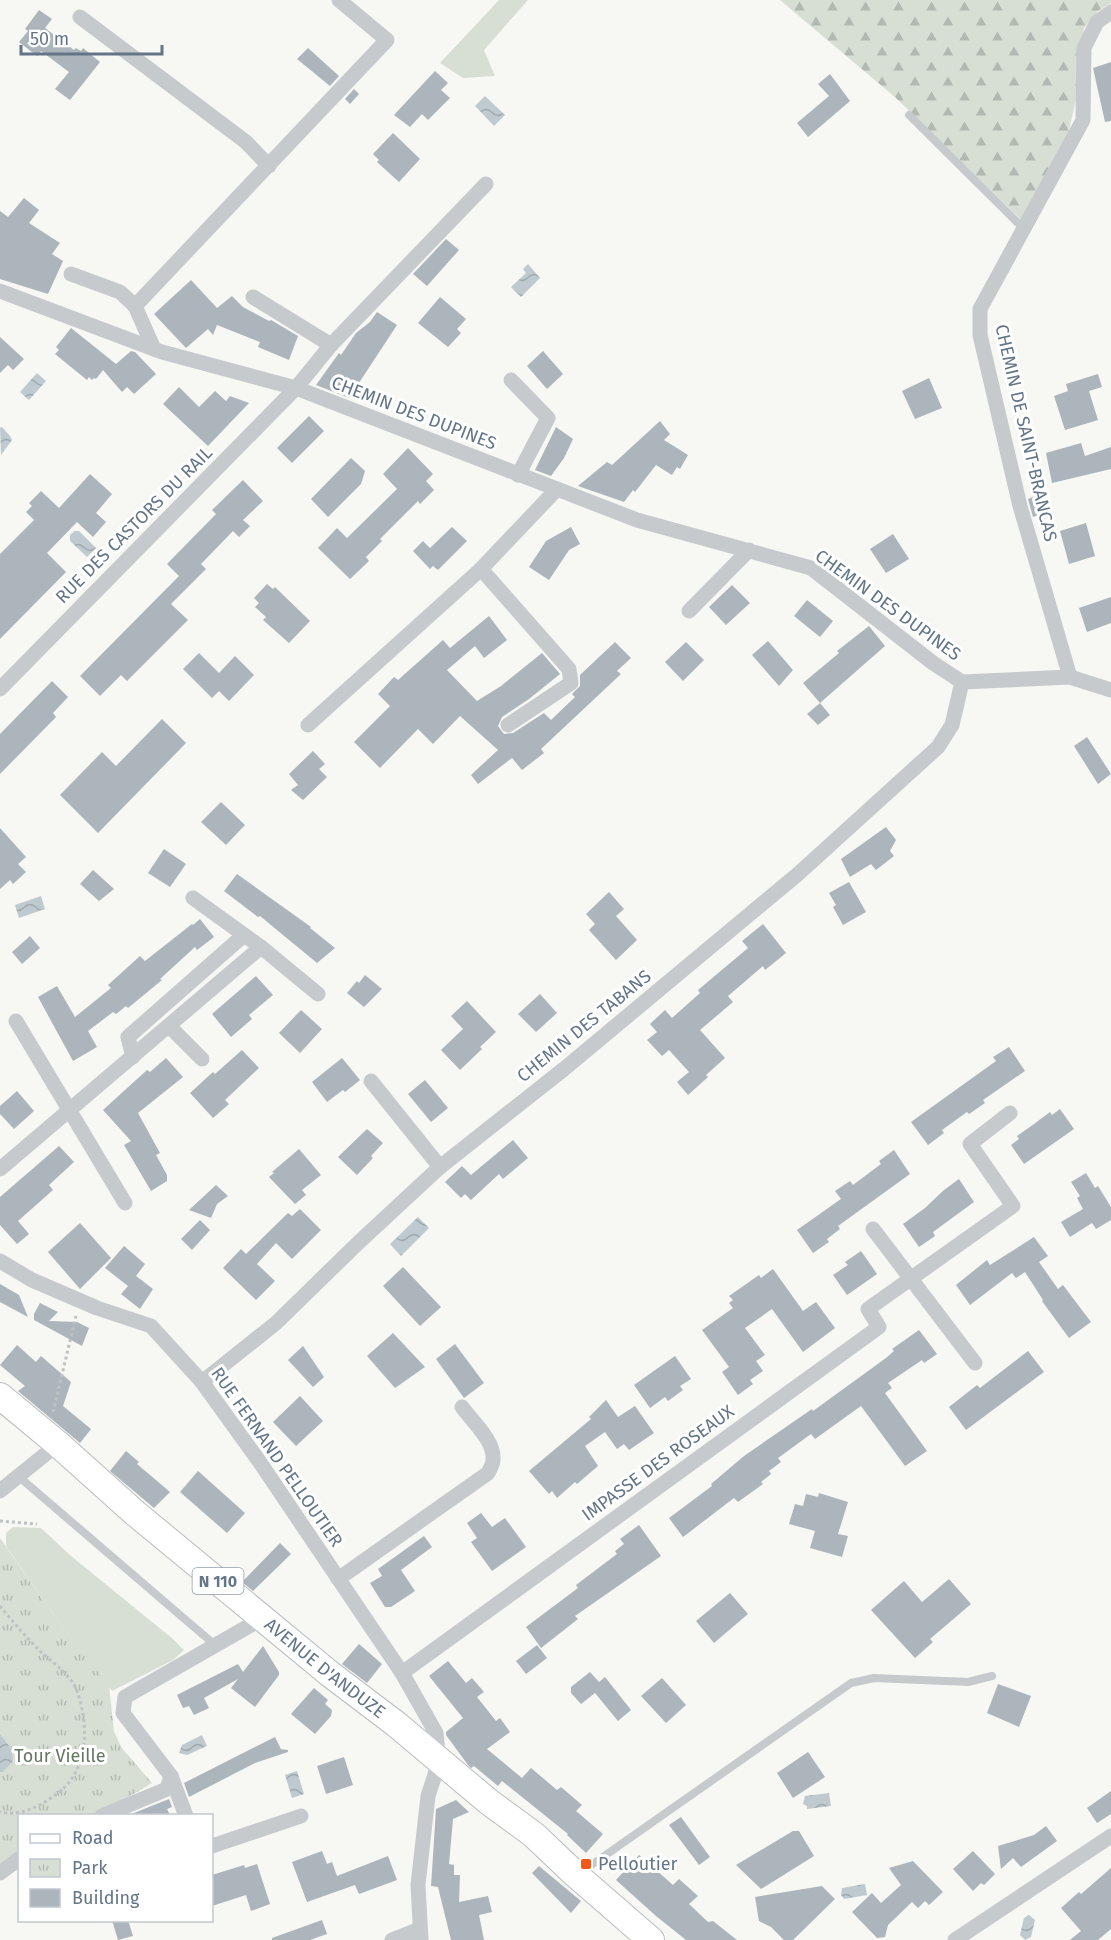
<svg xmlns="http://www.w3.org/2000/svg" width="1111" height="1940" font-family="'Fira Sans',sans-serif">
<style>
.green{fill:#d7dfd4}
.forest{fill:url(#forest-firs)}
.park{fill:url(#park-tufts)}
.water{fill:url(#water-waves)}
.building{fill:#acb5bb}
.lines{fill:none;stroke-linecap:round;stroke-linejoin:round}
.primary-casing{stroke:#b9bdc1;stroke-width:28}
.path{stroke:#bfc2c4;stroke-width:3;stroke-dasharray:3 3;stroke-linecap:butt}
.service{stroke:#c6cacd;stroke-width:8}
.minor{stroke:#c6cacd;stroke-width:15}
.primary{stroke:#fff;stroke-width:26}
.poi-dot{fill:#f25919;stroke:#fff;stroke-width:2}
.labels{text-anchor:middle;dominant-baseline:central;stroke-width:6;stroke-linejoin:round;paint-order:stroke}
.shield{fill:#fff;stroke:#929eab;stroke-width:1.5}
.shield-label{font-size:16px;font-weight:bold;fill:#637587}
.street-label{font-size:18px;fill:#637587;stroke:#fff}
.park-label{font-size:18px;fill:#63795f;stroke:#fff}
.poi-label{font-size:18px;fill:#637587;stroke:#fff;text-anchor:start}
</style>
<defs>
<pattern id="forest-firs" width="22" height="20" patternUnits="userSpaceOnUse" patternTransform="scale(1.5)"><rect width="22" height="20" fill="#d7dfd4"/><path d="M5 1l3.5 6h-7zM16 11l3.5 6h-7z" fill="#b2b9b2"/></pattern>
<pattern id="park-tufts" width="24" height="20" patternUnits="userSpaceOnUse" patternTransform="scale(1.5)"><rect width="24" height="20" fill="#d7dfd4"/><path d="M3 7l-1-3M5 7V3M7 7l1-3M15 17l-1-3M17 17v-4M19 17l1-3" fill="none" stroke="#b2b9b2"/></pattern>
<pattern id="water-waves" width="16" height="10" patternUnits="userSpaceOnUse" patternTransform="scale(1.5)"><rect width="16" height="10" fill="#bfcad0"/><path d="M0 5q4-4 8 0t8 0" fill="none" stroke="#9fa9ae"/></pattern>
</defs>
<rect width="100%" height="100%" fill="#f7f7f3"/>
<g class="green">
<path d="M499 0H528L484 50 495 76 463 78 440 63Z"/>
<path d="M13 1527 41 1528 71 1556 173 1639 184 1650 173 1660 112 1691 46 1604 6 1546V1533Z"/>
</g>
<path class="forest" d="M780 0H1111V3L1098 11 1084 28 1076 100 1068 134 1021 220 896 98Z"/>
<path class="park" d="M0 1538 46 1604 109 1686 114 1731 121 1747 152 1783 102 1813 88 1816H20L19 1853 0 1867Z"/>
<g class="water">
<path d="M485 96 505 115 494 126 475 106Z"/>
<path d="M528 264 540 278 521 297 511 287 526 273 523 269Z"/>
<path d="M37 373 46 381 29 400 20 392Z"/>
<path d="M2 427 10 436 12 440 1 455 0 428Z"/>
<path d="M75 531H79L96 548 87 557 70 541V535Z"/>
<path d="M41 896 45 909 19 918 15 905Z"/>
<path d="M418 1217 429 1228 401 1256 390 1244Z"/>
<path d="M0 1734 9 1746 12 1753 13 1761 3 1772H0Z"/>
<path d="M202 1735 207 1746 187 1755 179 1753 182 1745Z"/>
<path d="M297 1771 304 1794 292 1798 285 1775Z"/>
<path d="M829 1793 831 1806 807 1809V1806L803 1804 805 1796Z"/>
<path d="M865 1884 867 1895 844 1899 841 1895 842 1888Z"/>
<path d="M1029 1915 1035 1920 1031 1937 1025 1940 1020 1935 1024 1918Z"/>
</g>
<g class="building">
<path d="M39 10 52 19 45 28 74 50 76 48 81 51 83 48 100 62 70 100 55 89 69 72 41 51 37 56 19 42 28 31 25 29Z"/>
<path d="M308 48 339 76 330 86 297 59Z"/>
<path d="M1111 62V121L1105 122 1093 68Z"/>
<path d="M435 71 448 83 441 90 450 98 428 120 422 114 410 127 394 115Z"/>
<path d="M830 74 850 101 808 137 797 123 829 96 818 84Z"/>
<path d="M354 89 359 94 350 104 345 99Z"/>
<path d="M393 133 420 159 399 182 377 162 379 160 373 154Z"/>
<path d="M24 198 39 210 29 223 60 243 52 254 63 261 48 294 0 279V211L8 217Z"/>
<path d="M446 239 459 250 427 286 413 274Z"/>
<path d="M191 280 217 308 232 296 243 307 269 321 271 320 298 336 289 360 258 347 260 342 217 325 213 335 208 329 186 348 154 314Z"/>
<path d="M440 297 466 319 457 329 461 333 448 347 418 323Z"/>
<path d="M377 312 397 325 349 398 316 385 339 353 341 355 356 333 370 322Z"/>
<path d="M71 328 116 364 131 351 135 352 156 374 134 394 127 387 122 392 103 370 96 379 94 378 92 380 89 377 87 380 55 354 59 350 56 347Z"/>
<path d="M0 337 24 359 13 370 8 365 0 373Z"/>
<path d="M543 351 563 374 547 389 527 366Z"/>
<path d="M1098 374 1102 387 1089 391 1098 420 1065 430 1054 396 1068 391 1066 384Z"/>
<path d="M929 378 942 408 915 419 902 391Z"/>
<path d="M179 387 199 407 215 391 226 401 230 396 249 403 208 446 163 404Z"/>
<path d="M309 416 324 431 292 463 277 448Z"/>
<path d="M660 421 670 434 664 440 688 455 680 469 677 467 672 475 656 465 635 492 633 490 624 502 578 486 607 462 612 465Z"/>
<path d="M556 427 573 439 564 458 551 476 535 470Z"/>
<path d="M1081 443 1085 456 1111 447V469L1052 483 1046 453Z"/>
<path d="M408 448 433 474 426 481 434 490 420 504 418 501 380 539 382 541 366 557 369 561 350 579 318 548 337 528 347 538 397 489 383 474Z"/>
<path d="M351 458 365 471 361 484 328 517 311 499Z"/>
<path d="M90 474 112 494 96 513 106 522 93 537 77 522 47 553 66 572 0 639V554L34 520 26 512 32 506 29 503 41 491 59 508Z"/>
<path d="M243 480 263 501 243 520 250 526 239 537 233 531 201 564 206 569 171 604 188 620 127 681 121 675 100 696 80 676 179 576 167 564 216 514 212 510Z"/>
<path d="M1042 493 1048 512 1033 517 1028 499Z"/>
<path d="M1086 523 1095 556 1069 564 1060 531Z"/>
<path d="M452 527 467 541 438 570 433 566 430 569 413 551 423 541 430 548Z"/>
<path d="M571 527 580 544 569 550 549 580 529 567 546 541Z"/>
<path d="M893 534 909 559 886 573 870 549Z"/>
<path d="M267 584 273 589 275 587 310 621 289 643 263 620 266 617 255 607 259 603 254 598Z"/>
<path d="M732 585 750 603 726 625 709 607Z"/>
<path d="M1111 597V623L1087 632 1079 608Z"/>
<path d="M807 600 833 621 820 637 794 616Z"/>
<path d="M489 616 507 640 484 658 475 646 447 670 477 701 501 686 542 653 560 674 529 699 502 717 498 726 504 734 513 733 544 713 551 720 575 697 572 694 580 686V675L615 642 631 658 617 671 621 674 541 749 544 753 522 770 512 758 478 784 471 775 498 750 460 716 433 744 418 729 380 768 354 742 390 706 378 694 394 677 398 680 443 640 450 648Z"/>
<path d="M869 626 885 646 820 703 803 683 839 653 837 651Z"/>
<path d="M768 641 793 670 779 686 752 655Z"/>
<path d="M686 642 704 660 683 681 665 662Z"/>
<path d="M199 653 219 673 235 656 254 675 229 701 219 691 212 698 183 669Z"/>
<path d="M52 681 68 697 53 713 56 717 0 774V734Z"/>
<path d="M820 703 830 715 818 725 807 714Z"/>
<path d="M162 719 186 743 98 833 60 795 102 752 116 766Z"/>
<path d="M1087 737 1111 774 1098 784 1074 746Z"/>
<path d="M313 751 325 764 319 769 327 777 303 800 291 790 298 785 289 774Z"/>
<path d="M221 802 245 825 226 845 201 822Z"/>
<path d="M886 827 896 840 890 851 894 856 876 870 871 864 850 877 841 859Z"/>
<path d="M0 828 26 857 18 864 26 872 13 884 10 880 0 889Z"/>
<path d="M164 849 186 864 170 887 148 873Z"/>
<path d="M93 870 114 889 99 901 80 884Z"/>
<path d="M237 874 311 927 310 928 335 948 317 963 260 916 258 917 224 891Z"/>
<path d="M849 882 866 912 843 925 833 907 836 905 829 893Z"/>
<path d="M609 892 624 909 616 916 637 940 616 960 589 930 595 924 586 914Z"/>
<path d="M200 919 214 937 197 950 195 947 160 979 162 980 128 1008 126 1006 116 1014 113 1012 88 1031 97 1047 73 1061 38 997 57 986 75 1017 111 988 108 985 140 956 145 961 192 924 193 925Z"/>
<path d="M763 924 786 953 765 970 763 966 728 996 733 1002 700 1030 725 1058 706 1075 708 1077 688 1095 677 1082 689 1072 669 1050 662 1056 647 1040 657 1032 650 1024 665 1010 672 1018 700 993 698 990 748 948 742 941Z"/>
<path d="M30 936 40 948 22 964 12 952Z"/>
<path d="M365 975 382 989 364 1007 347 993 357 981 359 983Z"/>
<path d="M256 976 273 995 249 1015 252 1019 231 1037 212 1014Z"/>
<path d="M540 994 557 1013 536 1032 518 1014Z"/>
<path d="M467 1001 496 1032 480 1047 482 1049 460 1070 441 1050 463 1029 451 1016Z"/>
<path d="M301 1010 322 1029 300 1053 279 1033Z"/>
<path d="M1009 1047 1025 1071 983 1100 985 1103 969 1114 967 1112 942 1130 944 1133 928 1145 911 1122 996 1061 993 1057Z"/>
<path d="M242 1050 259 1068 225 1100 229 1104 213 1118 190 1093 213 1072 215 1074Z"/>
<path d="M166 1058 183 1077 138 1113 160 1153 156 1155 167 1175V1181L151 1191 124 1145 131 1141 103 1110 147 1070 150 1072Z"/>
<path d="M342 1058 360 1080 345 1092 343 1090 327 1102 312 1082Z"/>
<path d="M425 1080 448 1108 431 1122 408 1094Z"/>
<path d="M17 1091 34 1111 14 1129 0 1114V1106Z"/>
<path d="M1060 1109 1074 1129 1024 1164 1011 1145 1019 1139 1017 1136 1034 1124 1050 1112 1052 1115Z"/>
<path d="M367 1129 383 1143 371 1156 373 1158 357 1175 338 1157Z"/>
<path d="M513 1140 528 1158 503 1179 499 1174 471 1200 465 1194 461 1198 445 1182 462 1166 471 1175Z"/>
<path d="M59 1146 74 1162 49 1185 53 1190 18 1221 29 1234 17 1244 0 1225V1197Z"/>
<path d="M299 1149 321 1175 302 1190 306 1195 295 1204 269 1177 274 1173 272 1172Z"/>
<path d="M894 1150 910 1174 838 1226 840 1229 827 1239 829 1242 813 1253 797 1230 841 1199 835 1191 850 1181 853 1185 881 1164 879 1161Z"/>
<path d="M1086 1173 1095 1188 1098 1186 1111 1207V1220L1096 1229 1092 1223 1070 1237 1061 1222 1083 1209 1077 1198 1080 1196 1071 1182Z"/>
<path d="M959 1179 974 1202 933 1232 935 1236 919 1247 903 1224 925 1208 944 1190Z"/>
<path d="M216 1185 228 1196 217 1204 211 1218 189 1210Z"/>
<path d="M300 1209 321 1230 292 1259 276 1243 257 1264 275 1281 256 1300 223 1268 241 1249 246 1254 288 1213 292 1216Z"/>
<path d="M200 1220 210 1230 192 1250 181 1239Z"/>
<path d="M80 1223 111 1258 80 1289 48 1252Z"/>
<path d="M1034 1237 1048 1256 1039 1262 1058 1289 1063 1285 1091 1322 1069 1338 1042 1301 1043 1300 1025 1272 1016 1278 1012 1273 970 1305 956 1285 987 1260 990 1265Z"/>
<path d="M124 1246 145 1264 136 1276 153 1289 140 1309 121 1294 128 1286 105 1268Z"/>
<path d="M861 1251 877 1274 847 1295 833 1275 848 1265 845 1262Z"/>
<path d="M403 1267 441 1307 420 1326 383 1286Z"/>
<path d="M773 1269 803 1311 816 1302 835 1328 803 1352 772 1309 745 1328 765 1355 756 1361 763 1371 750 1380 753 1384 738 1395 722 1372 729 1367 702 1330 733 1308 729 1303 733 1300 729 1296 759 1275 761 1278Z"/>
<path d="M0 1284 19 1295 28 1317 0 1302Z"/>
<path d="M40 1303 58 1312 49 1321 77 1322 89 1328 82 1346 34 1320V1314Z"/>
<path d="M919 1330 937 1354 924 1363 922 1360 888 1383 892 1388 885 1393 927 1451 905 1466 861 1406 815 1439 811 1434 778 1458 781 1462 769 1471 771 1474 761 1482 763 1484 738 1502 734 1498 683 1537 669 1518 712 1486 711 1484 744 1456 812 1409 813 1411 886 1358 894 1351 892 1349Z"/>
<path d="M393 1333 425 1367 395 1388 367 1356Z"/>
<path d="M455 1344 484 1383 464 1398 436 1359Z"/>
<path d="M17 1345 36 1362 41 1356 71 1382 63 1406 91 1429 80 1443 18 1391 25 1386 0 1365Z"/>
<path d="M303 1346 324 1377 313 1387 288 1360Z"/>
<path d="M1028 1351 1044 1372 966 1430 949 1407 977 1385 980 1388Z"/>
<path d="M675 1356 691 1379 680 1386 683 1390 668 1401 665 1397 650 1408 634 1385Z"/>
<path d="M300 1396 323 1421 296 1446 273 1422Z"/>
<path d="M606 1400 618 1417 635 1406 654 1433 629 1450 624 1444 617 1449 605 1432 585 1446 598 1466 577 1484 575 1482 557 1498 552 1491 549 1494 529 1471 591 1419 589 1417Z"/>
<path d="M126 1451 139 1462 137 1464 170 1492 154 1508 110 1471Z"/>
<path d="M198 1471 245 1513 227 1533 180 1492Z"/>
<path d="M819 1493 848 1502 838 1534 848 1536 842 1557 810 1548 815 1531 789 1524 795 1504 803 1506 806 1494 818 1497Z"/>
<path d="M481 1513 492 1527 505 1518 526 1547 492 1571 471 1542 477 1538 467 1523Z"/>
<path d="M639 1525 661 1556 575 1616 578 1619 541 1648 526 1627 578 1588 576 1585 617 1554 615 1551 624 1544 620 1539Z"/>
<path d="M424 1536 432 1547 401 1570 415 1591 391 1607H385L370 1583 382 1576 378 1569Z"/>
<path d="M280 1543 291 1554 253 1591 242 1582Z"/>
<path d="M949 1579 971 1604 930 1639 933 1642 915 1658 871 1610 904 1581 922 1602Z"/>
<path d="M730 1593 748 1614 714 1643 696 1621Z"/>
<path d="M359 1644 382 1664 367 1683 342 1664Z"/>
<path d="M537 1645 547 1658 526 1674 516 1661Z"/>
<path d="M263 1646 279 1672V1675L255 1707 231 1688 238 1679 204 1698 209 1708 194 1715 189 1706 183 1708 177 1695 238 1664 243 1672Z"/>
<path d="M448 1661 466 1683 472 1678 484 1692 477 1697 496 1721 500 1718 510 1732 487 1749 522 1778 531 1768 557 1790 561 1787 582 1805 576 1811 603 1834 586 1853 567 1835 568 1834 502 1781 498 1786 474 1766 471 1768 468 1765 446 1735V1732L463 1718 429 1676Z"/>
<path d="M590 1672 599 1682 605 1677 631 1710 618 1721 595 1693 581 1704 571 1693V1687Z"/>
<path d="M662 1678 686 1705 666 1723 641 1696Z"/>
<path d="M998 1684 1031 1696 1019 1727 987 1713Z"/>
<path d="M314 1688 328 1700 325 1704 332 1710 331 1716 315 1734 291 1714Z"/>
<path d="M275 1737 281 1749H280L288 1750V1752L255 1763 189 1797 184 1783Z"/>
<path d="M808 1752 825 1777 793 1798 777 1773Z"/>
<path d="M344 1757 353 1785 326 1794 317 1766Z"/>
<path d="M1111 1791V1814L1097 1823 1087 1808Z"/>
<path d="M169 1799 172 1807 167 1809 170 1815H129Z"/>
<path d="M456 1800 469 1812 453 1819 449 1864 454 1865V1875H460L459 1902 488 1896 492 1912 479 1915 484 1940H451L438 1887 431 1886 436 1809Z"/>
<path d="M681 1817 710 1857 699 1865 669 1825Z"/>
<path d="M1046 1826 1057 1841 1021 1867 1013 1858 1001 1869 998 1846 1034 1835Z"/>
<path d="M793 1831H799L814 1856 761 1889 736 1865Z"/>
<path d="M322 1851 327 1864 332 1862 337 1876 388 1856 397 1880 359 1894 355 1885 307 1902 292 1862Z"/>
<path d="M973 1851 995 1874 984 1885 981 1883 973 1891 953 1869Z"/>
<path d="M639 1855 673 1885 679 1879 698 1896 689 1904 708 1922 713 1921 737 1940H686L656 1916 616 1880Z"/>
<path d="M913 1861 943 1892 929 1905 925 1901 918 1908 912 1902 888 1925 885 1937 877 1938 852 1912 872 1893 881 1903 901 1885 889 1868Z"/>
<path d="M257 1864 270 1904 251 1911 246 1895 212 1906V1875L244 1865 245 1868Z"/>
<path d="M539 1866 581 1901 571 1913 532 1873Z"/>
<path d="M1111 1868V1929L1098 1940H1070L1081 1931 1061 1908 1079 1892 1081 1894Z"/>
<path d="M822 1886 835 1899 793 1940H784L771 1927 759 1921 755 1897Z"/>
<path d="M112 1920H128L133 1936 118 1940Z"/>
<path d="M322 1920 327 1934 310 1940H272V1938Z"/>
</g>
<g class="lines">
<defs>
<g id="primary">
<path id="s1" d="M0 1396 58 1444 135 1513 330 1674 396 1724 489 1802 534 1835 576 1875 651 1940"/>
</g>
</defs>
<use href="#primary" class="primary-casing"/>
<g class="path">
<path d="M53 1412 76 1316"/>
<path d="M0 1521 37 1524"/>
<path d="M0 1606C13 1622 26 1637 40 1651 51 1661 65 1671 73 1683 78 1690 80 1701 82 1709 88 1738 84 1773 59 1792 43 1805 21 1817 0 1812"/>
</g>
<g class="service">
<path d="M909 115 1024 229"/>
<path d="M18 1476 215 1645"/>
<path d="M580 1873 851 1683 874 1678 968 1682 992 1676"/>
</g>
<g class="minor">
<path d="M80 17 246 142 269 166"/>
<path d="M71 274 120 292 135 306"/>
<path d="M0 291 162 352 296 388 637 520 811 568 933 663 962 682 1070 677 1111 690"/>
<path d="M253 297 331 345"/>
<path d="M154 349 135 306 387 40 339 0"/>
<path d="M511 380 548 418 518 475"/>
<path d="M481 569 569 669 571 683 508 725"/>
<path d="M689 611 749 550"/>
<path d="M1070 677 1020 506 980 335V309L1083 120 1084 48 1097 22 1111 12"/>
<path d="M0 689 296 388 331 345 486 184"/>
<path d="M308 725 481 569 557 489"/>
<path d="M193 898 261 947 318 994"/>
<path d="M16 1021 125 1203"/>
<path d="M169 1026 202 1059"/>
<path d="M133 1057 128 1037 244 935"/>
<path d="M371 1081 440 1167"/>
<path d="M0 1169 261 947"/>
<path d="M873 1229 975 1363"/>
<path d="M0 1261 32 1280 97 1308 151 1326 202 1382 259 1461 402 1673 436 1733 439 1762 428 1796 418 1885 421 1940"/>
<path d="M202 1382 276 1323 358 1243 440 1167 564 1069 798 874 938 747 952 725 962 682"/>
<path d="M0 1491 58 1444"/>
<path d="M338 1579 488 1473C490 1469 493 1464 493 1460 495 1441 472 1421 462 1407"/>
<path d="M402 1673 879 1327 868 1309 1013 1206 970 1144 1010 1113"/>
<path d="M171 1776 186 1816"/>
<path d="M102 1816 167 1789 171 1776 123 1713 125 1697 263 1618"/>
<path d="M212 1846 301 1816"/>
<path d="M0 1873 20 1858"/>
<path d="M392 1940 420 1929"/>
<path d="M955 1940 1111 1836"/>
</g>
<use href="#primary" class="primary"/>
</g>
<rect class="poi-dot" x="580" y="1858" width="12" height="12" rx="3"/>
<g class="labels">
<rect class="shield" x="192.5" y="1568" width="51" height="26" rx="4.5"/>
<g class="shield-label">
<text x="218" y="1581">N 110</text>
</g>
<g class="street-label">
<text transform="translate(414 413) rotate(21)">CHEMIN DES DUPINES</text>
<text transform="translate(1026 433) rotate(77)">CHEMIN DE SAINT-BRANCAS</text>
<text transform="translate(134 525) rotate(-45)">RUE DES CASTORS DU RAIL</text>
<text transform="translate(888 605) rotate(36)">CHEMIN DES DUPINES</text>
<text transform="translate(584 1026) rotate(-39)">CHEMIN DES TABANS</text>
<text transform="translate(277 1457) rotate(55)">RUE FERNAND PELLOUTIER</text>
<text transform="translate(658 1463) rotate(-36)">IMPASSE DES ROSEAUX</text>
<text stroke="none"><textPath href="#s1" startOffset="424">AVENUE D'ANDUZE</textPath></text>
</g>
<g class="park-label">
<text x="60" y="1756">Tour Vieille</text>
</g>
<g class="poi-label">
<text x="598" y="1864">Pelloutier</text>
</g>
</g>
<rect x="18" y="1814" width="195" height="108" fill="#ffffff" stroke="#c1c8cf" stroke-width="1.5"/>
<rect x="30" y="1834" width="30" height="9" fill="#ffffff" stroke="#c1c8cf" stroke-width="1.5"/>
<text x="72" y="1844" font-size="18" fill="#637587">Road</text>
<rect x="30" y="1859" width="30" height="18" fill="url(#park-tufts)" stroke="#c1c8cf" stroke-width="1.5"/>
<text x="72" y="1874" font-size="18" fill="#637587">Park</text>
<rect x="30" y="1889" width="30" height="18" fill="#acb5bb" stroke="#c1c8cf" stroke-width="1.5"/>
<text x="72" y="1904" font-size="18" fill="#637587">Building</text>
<path d="M21 45v9h141v-9" fill="none" stroke="#637587" stroke-width="3"/>
<text x="30" y="45" font-size="18" fill="#637587" stroke="#ffffff" stroke-width="4.5" paint-order="stroke">50 m</text>
</svg>
